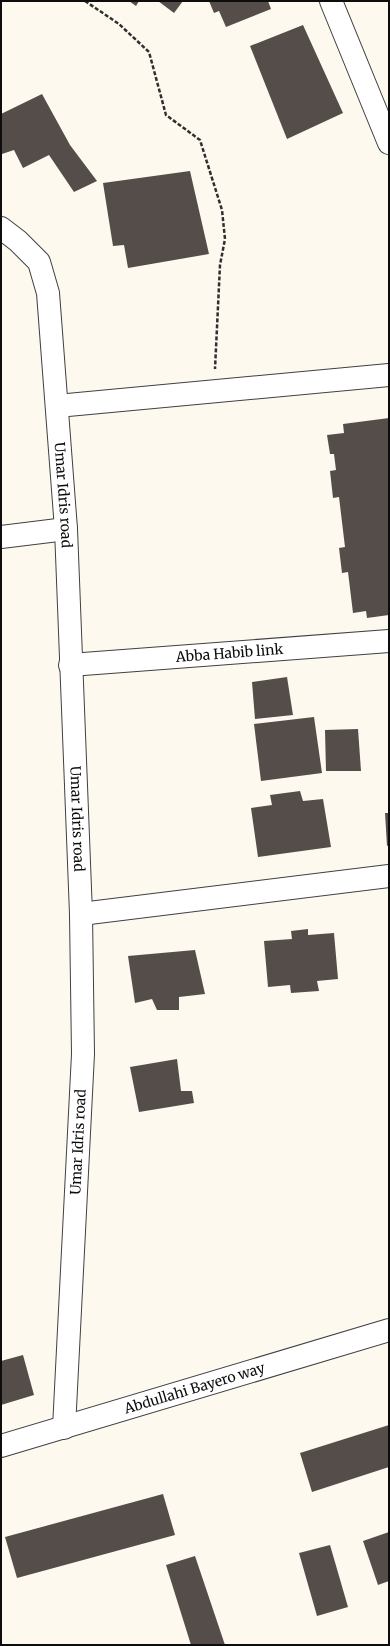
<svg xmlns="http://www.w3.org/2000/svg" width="390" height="1646" font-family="Merriweather,serif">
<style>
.building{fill:#554d4a}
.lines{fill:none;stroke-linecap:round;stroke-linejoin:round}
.minor-casing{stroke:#404040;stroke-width:24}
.path{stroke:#2f2f2f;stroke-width:2.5;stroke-dasharray:4 2;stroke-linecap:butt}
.minor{stroke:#fff;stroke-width:22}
.labels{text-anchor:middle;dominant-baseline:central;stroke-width:4;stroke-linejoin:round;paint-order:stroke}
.street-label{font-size:14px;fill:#0d0d0d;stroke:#fff}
</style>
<rect width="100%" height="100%" fill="#fdf9ef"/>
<g class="building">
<path d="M129 1H139L136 6Z"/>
<path d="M158 1H183L174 13Z"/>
<path d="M209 1H268L271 9 226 27 219 11 214 13Z"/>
<path d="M303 25 343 113 287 139 250 46Z"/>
<path d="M42 94 70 145 97 181 74 192 49 155 23 168 14 150 2 154 1 151V114Z"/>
<path d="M190 171 209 254 128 268 124 245 113 246 103 183Z"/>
<path d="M389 418V615L367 618 366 611 353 613 348 572 342 573 339 548 345 547 339 497 333 498 330 471 336 470 334 454H330L327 435 344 433 343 424Z"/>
<path d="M287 677 293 715 255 719 252 682Z"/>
<path d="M314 717 322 773 261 781 254 724Z"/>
<path d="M358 729 361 771H326L325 730Z"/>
<path d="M300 791 303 801 323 799 331 847 258 857 251 808 272 805 270 795Z"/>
<path d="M385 813H389V845L387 846Z"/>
<path d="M308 929V935L334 933 338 979 317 981 319 991 291 993 290 985 268 987 264 941 292 939 291 931Z"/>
<path d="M195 950 205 994 179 997V1010H157L152 999 135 1003 128 956Z"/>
<path d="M177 1059 181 1091H192L194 1103 139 1112 130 1067Z"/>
<path d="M23 1355 34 1395 1 1405V1361Z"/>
<path d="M389 1425V1467L312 1492 300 1453Z"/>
<path d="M163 1494 175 1535 17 1578 5 1537Z"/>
<path d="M389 1532V1581L378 1585 363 1541Z"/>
<path d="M330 1545 348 1607 317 1616 299 1553Z"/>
<path d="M195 1556 225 1645H191L166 1565Z"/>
</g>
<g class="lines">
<defs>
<g id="minor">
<path d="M331 1 389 143"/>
<path id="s1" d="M1 228 18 241 39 262 48 293 66 529 81 914 83 1054 64 1428"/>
<path d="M57 406 389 375"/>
<path d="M1 537 66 529"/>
<path id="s2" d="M70 665 389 641"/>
<path d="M81 914 389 876"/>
<path id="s3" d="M1 1446 389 1330"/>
</g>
</defs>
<use href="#minor" class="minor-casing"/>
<path class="path" d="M85 1 119 24 149 52 166 115 200 140 222 210 225 239 220 265 215 369"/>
<use href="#minor" class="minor"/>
</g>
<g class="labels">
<g class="street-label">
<text stroke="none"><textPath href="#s1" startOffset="286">Umar Idris road</textPath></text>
<text stroke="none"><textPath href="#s2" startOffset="160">Abba Habib link</textPath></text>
<text stroke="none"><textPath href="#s1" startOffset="610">Umar Idris road</textPath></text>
<text transform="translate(78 1142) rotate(-87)">Umar Idris road</text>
<text stroke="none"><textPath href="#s3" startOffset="202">Abdullahi Bayero way</textPath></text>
</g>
</g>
<rect width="390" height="1646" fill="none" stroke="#0d0d0d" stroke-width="4"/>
</svg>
